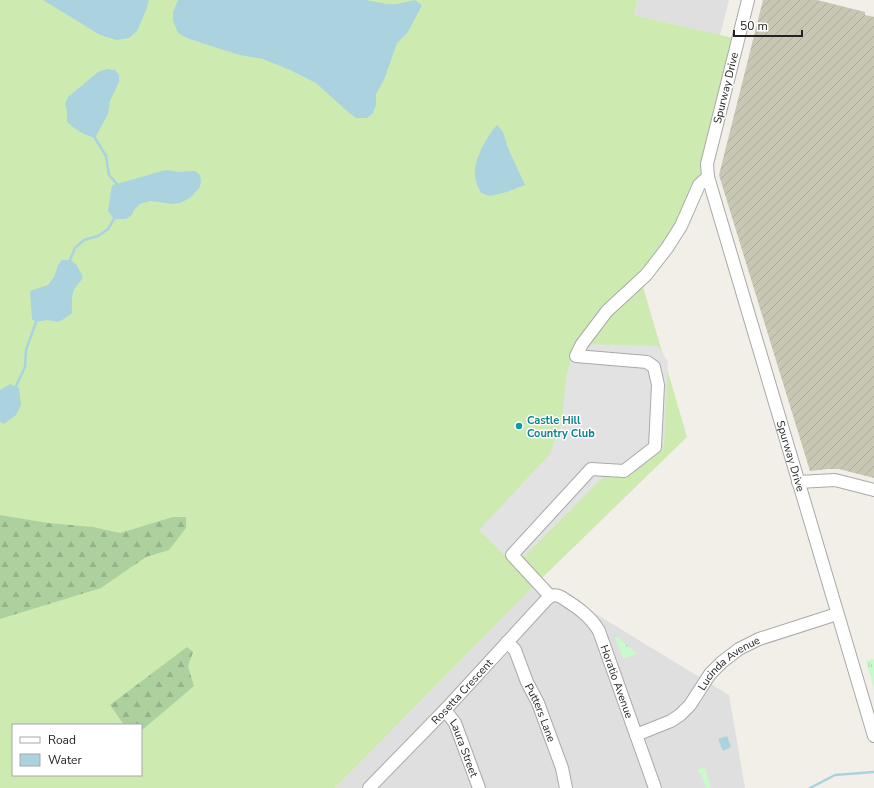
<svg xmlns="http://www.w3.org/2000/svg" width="874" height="788" font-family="'Nunito Sans',sans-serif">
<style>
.residential{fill:#e0dfdf}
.construction{fill:url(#construction-furrows)}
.grass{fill:#cdebb0;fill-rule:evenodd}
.forest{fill:url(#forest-firs)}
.park{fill:url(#park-tufts)}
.parking{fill:#e2e2e2}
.water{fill:#aad3df}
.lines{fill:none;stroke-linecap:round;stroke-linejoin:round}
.stream{stroke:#aad3df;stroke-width:2.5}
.minor-casing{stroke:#a9a9a9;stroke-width:14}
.minor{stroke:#fff;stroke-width:12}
.culture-dot{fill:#0f9aa8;stroke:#fff;stroke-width:1.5}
.labels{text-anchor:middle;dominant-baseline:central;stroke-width:3;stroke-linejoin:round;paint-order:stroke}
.street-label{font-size:11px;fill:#222;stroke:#fff}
.culture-label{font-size:11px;font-weight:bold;fill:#0d838f;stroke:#fff;text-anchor:start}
</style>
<defs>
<pattern id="construction-furrows" width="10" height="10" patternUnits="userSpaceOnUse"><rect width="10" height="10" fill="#c7c7b4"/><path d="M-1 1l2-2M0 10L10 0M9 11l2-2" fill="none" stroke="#abab9a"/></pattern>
<pattern id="forest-firs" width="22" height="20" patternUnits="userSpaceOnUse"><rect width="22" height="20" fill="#add19e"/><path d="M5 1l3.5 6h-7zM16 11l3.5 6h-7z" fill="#95b388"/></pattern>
<pattern id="park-tufts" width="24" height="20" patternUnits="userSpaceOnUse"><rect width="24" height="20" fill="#c8facc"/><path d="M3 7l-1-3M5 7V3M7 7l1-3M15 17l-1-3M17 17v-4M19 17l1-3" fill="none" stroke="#acd6af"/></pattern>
</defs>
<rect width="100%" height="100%" fill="#f2efe9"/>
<g class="residential">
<path d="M638 0H729L720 35 634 15Z"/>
<path d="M540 580 729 695 745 788H335Z"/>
</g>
<path class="construction" d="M763 0H817L865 12V15L874 17V478L839 469H828L810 471 719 175Z"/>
<path class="grass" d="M0 0H638L634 15 738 39 697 186 679 227 639 273 687 437 540 580 335 788H0ZM13 725H141V775H13Z"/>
<g class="forest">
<path d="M0 515 48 523 93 527 120 533 173 517H186V528L169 550 146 557 101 588 0 619Z"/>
<path d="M187 647 193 652 188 666 194 686 141 731V725H124L110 705Z"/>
</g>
<g class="park">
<path d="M614 634 637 654 623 659Z"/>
<path d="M874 659V690L866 661Z"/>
<path d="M704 767 711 786H710V788H704L706 787 700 773H698L697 770Z"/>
</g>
<path class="parking" d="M582 344 658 346 668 362 664 446 629 476H604L515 566 479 530 550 454 562 420 566 378 574 345Z"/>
<g class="water">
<path d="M43 0H149L146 10 137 31 129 38 117 40 100 35Z"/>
<path d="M178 0H366L387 4H397L415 0 422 5 408 32 397 43 384 80 376 94V105L373 113 367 118H356L347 111 316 83 290 70 263 59 240 55 211 46 187 38 178 33 173 21V12Z"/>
<path d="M107 69 115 70 119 75V82L110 101 108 114 95 138C84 135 76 130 67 122V111L65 104 68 97 98 72Z"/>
<path d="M497 125 503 132 508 148 525 185 507 192 490 196 481 193C478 187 475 181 475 174 474 159 487 136 497 125Z"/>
<path d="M167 170 179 172 195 171 200 175 201 181 200 187 190 198 180 203 173 204 150 201 140 204 134 210 131 216 126 219H114L108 211 111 190 113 185 162 171Z"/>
<path d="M62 260H70L76 264 83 277C81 282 76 285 74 290 71 297 72 305 72 313L64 319 58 322 47 320 36 322 32 319 30 291 48 285 54 277 58 265Z"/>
<path d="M10 384 19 388 21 405 16 415 4 424 0 422V390Z"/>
<path d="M727 736 731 747 723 751 718 739Z"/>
</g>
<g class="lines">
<g class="stream">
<path d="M95 138 106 156 109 175 117 184"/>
<path d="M70 260 75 248 84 240 98 236 108 229 114 219"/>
<path d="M16 386 25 367 26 350 36 322"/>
<path d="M810 788 835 775 874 772"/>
</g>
<defs>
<g id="minor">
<path id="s1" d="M748 0 707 164 708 177 874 736"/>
<path d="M798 482 835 480 874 490"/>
<path d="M550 596 512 555 591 469 624 471 655 447 658 385 654 367 647 362 576 356 582 344 607 311 646 275 667 248 681 226 699 185 708 177"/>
<path id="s2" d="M507 642 515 650 527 682 538 703 562 768 566 788"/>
<path id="s3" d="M445 710 455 723 479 788"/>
<path id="s4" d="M636 735 671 721 680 715 690 705 710 674 722 662 739 649 759 639 837 614"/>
<path id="s5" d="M369 788 445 710 547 599C552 595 555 594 561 597 575 606 590 615 599 631L655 788"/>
</g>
</defs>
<use href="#minor" class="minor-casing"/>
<use href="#minor" class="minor"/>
</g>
<circle class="culture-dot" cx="519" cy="426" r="4"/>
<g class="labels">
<g class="street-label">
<text transform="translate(726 88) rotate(-76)">Spurway Drive</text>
<text stroke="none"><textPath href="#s1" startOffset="473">Spurway Drive</textPath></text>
<text stroke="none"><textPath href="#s4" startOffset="121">Lucinda Avenue</textPath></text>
<text stroke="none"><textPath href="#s5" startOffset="380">Horatio Avenue</textPath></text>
<text stroke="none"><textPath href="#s5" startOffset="134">Rosetta Crescent</textPath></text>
<text stroke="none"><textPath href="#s2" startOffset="79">Putters Lane</textPath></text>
<text stroke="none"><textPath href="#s3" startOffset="43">Laura Street</textPath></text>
</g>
<g class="culture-label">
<text x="527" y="420">Castle Hill<tspan x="527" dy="13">Country Club</tspan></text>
</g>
</g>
<rect x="12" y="724" width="130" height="52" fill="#ffffff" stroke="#a7a7a7"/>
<rect x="20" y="737" width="20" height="6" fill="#ffffff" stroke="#a7a7a7"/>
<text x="48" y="744" font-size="12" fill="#222222">Road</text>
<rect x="20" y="754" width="20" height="12" fill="#aad3df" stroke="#a7a7a7"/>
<text x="48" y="764" font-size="12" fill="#222222">Water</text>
<path d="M734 30v6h68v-6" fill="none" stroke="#222222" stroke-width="2"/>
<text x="740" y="30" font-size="12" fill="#222222" stroke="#ffffff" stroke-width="3" paint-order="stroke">50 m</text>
</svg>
